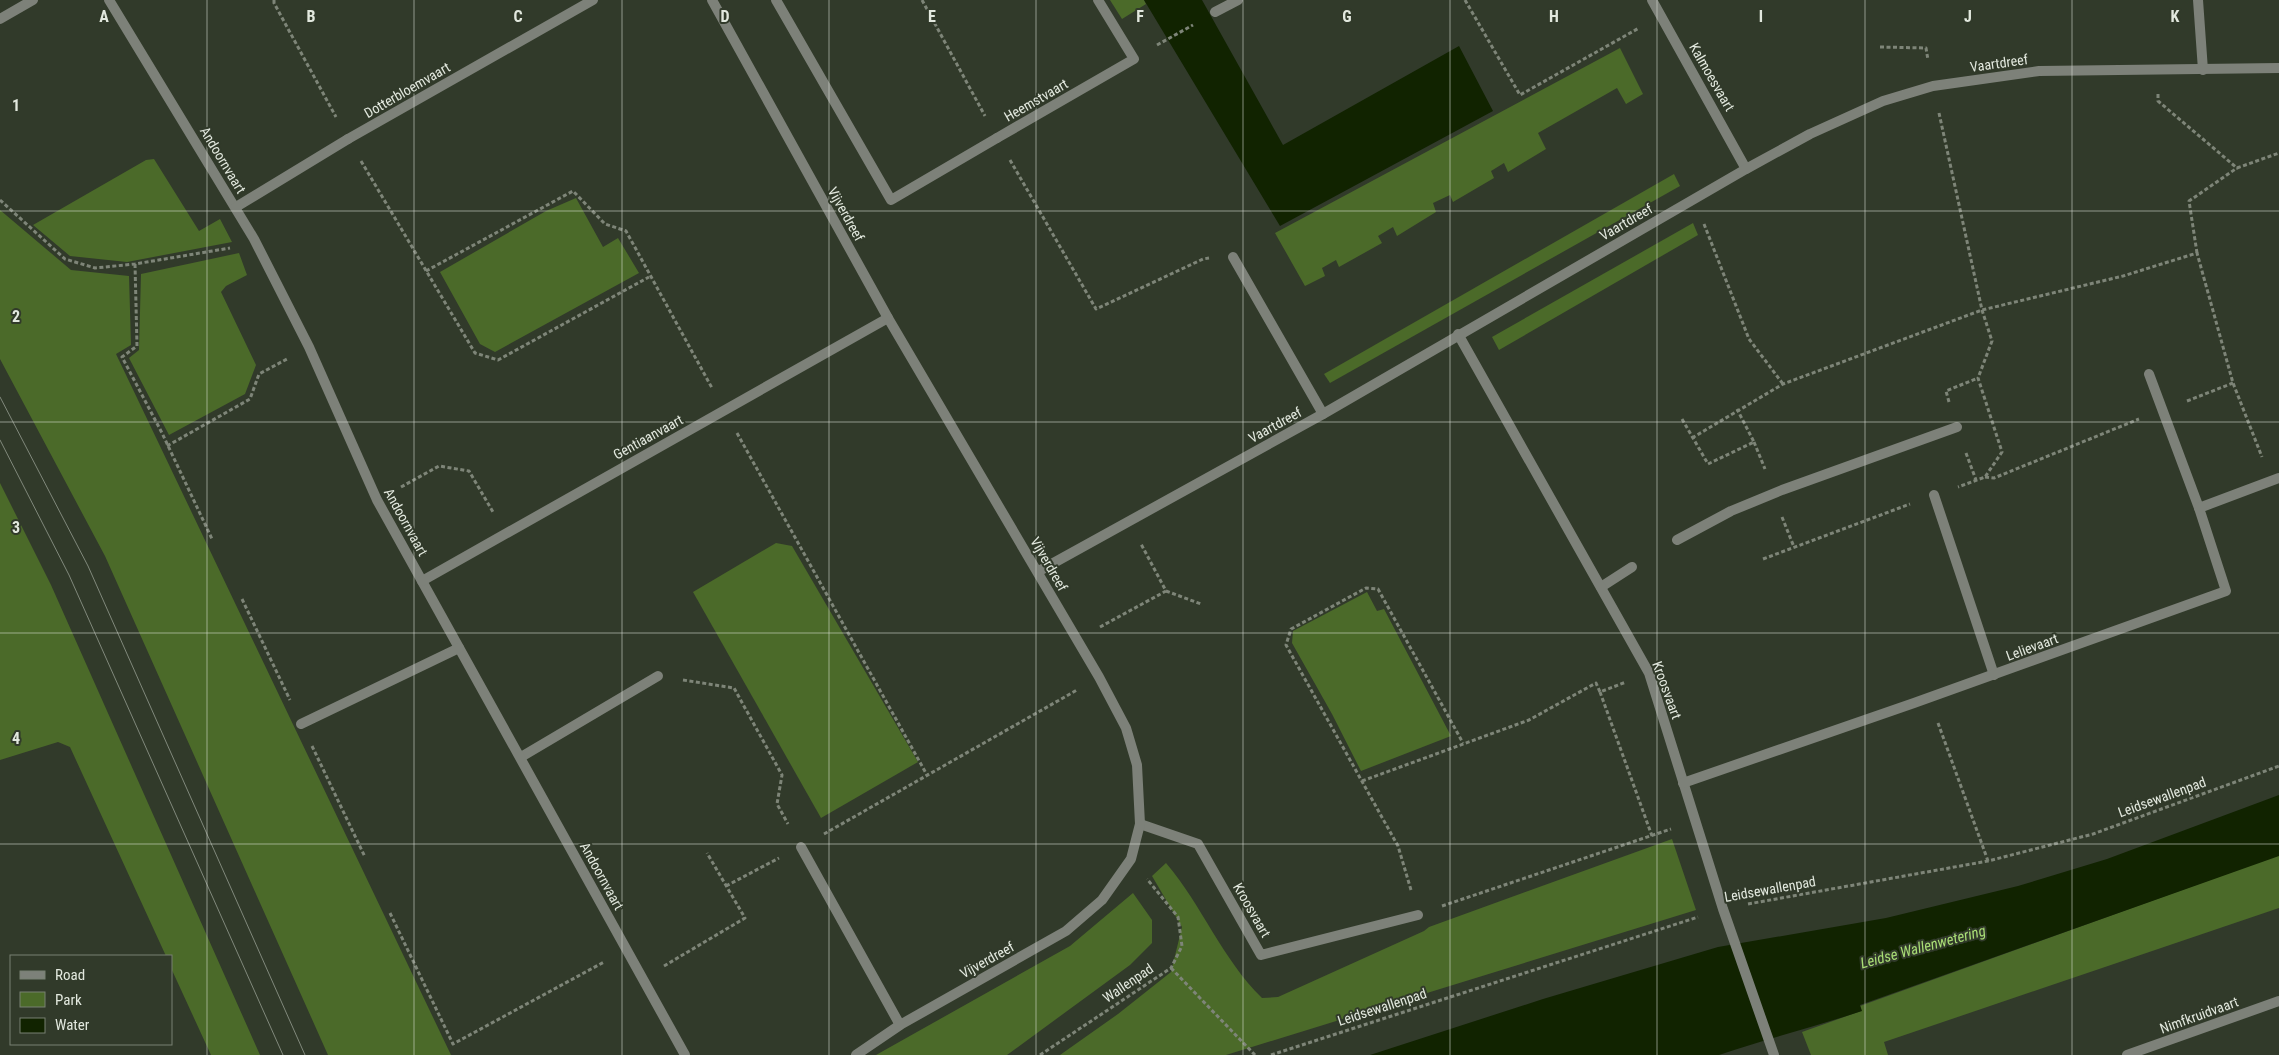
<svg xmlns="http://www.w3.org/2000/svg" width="2279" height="1055" font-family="'Roboto Condensed',sans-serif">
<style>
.green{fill:#4b6a29}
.water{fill:#112300}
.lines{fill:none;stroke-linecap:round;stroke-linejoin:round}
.path{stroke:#7e8578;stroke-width:3;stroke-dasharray:4 2.5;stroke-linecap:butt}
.service{stroke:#7d8179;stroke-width:10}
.pedestrian{stroke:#7d8179;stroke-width:10}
.minor{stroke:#7d8179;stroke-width:10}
.tertiary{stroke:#7d8179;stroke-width:10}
.tram{stroke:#81897c;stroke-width:1}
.grid{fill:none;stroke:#e2e8de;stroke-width:1;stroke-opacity:0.55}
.labels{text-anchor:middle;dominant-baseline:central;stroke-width:4;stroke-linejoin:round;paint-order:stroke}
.street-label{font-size:14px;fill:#e2e8de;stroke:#313a2a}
.water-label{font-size:15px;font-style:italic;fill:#aadf76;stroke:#313a2a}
.grid-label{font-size:16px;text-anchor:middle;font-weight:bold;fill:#e2e8de;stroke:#313a2a;stroke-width:4;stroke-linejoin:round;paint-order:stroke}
</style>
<rect width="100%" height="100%" fill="#313a2a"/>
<g class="green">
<path d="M1110 0H1144L1146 4 1122 19Z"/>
<path d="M1620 48 1643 94 1626 104 1617 88 1538 133 1546 149 1508 172 1504 163 1491 171 1494 178 1453 202 1450 195 1433 203 1436 212 1397 236 1393 227 1378 236 1382 243 1339 267 1336 260 1322 268 1325 276 1305 286 1275 233Z"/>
<path d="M154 159 199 231 220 219 232 242 127 262 70 256 33 225 146 160Z"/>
<path d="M1674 174 1680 186 1330 383 1324 374Z"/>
<path d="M576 198 603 247 618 238 639 273 495 352 480 344 440 272 546 211Z"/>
<path d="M0 210 71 270 129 276 131 345 116 354 451 1055H328L105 556 0 359Z"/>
<path d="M1693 223 1698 235 1499 350 1492 337Z"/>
<path d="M239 253 247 275 226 286 221 292 256 365 245 394 169 435 129 358 139 350 141 274Z"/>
<path d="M0 483 51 585 260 1055H211L171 968V956H166L70 747 58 742 0 760Z"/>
<path d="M776 543 792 546 918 762 821 818 693 592Z"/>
<path d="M1367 592 1377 611 1384 609 1451 736 1361 771 1332 714 1292 643 1293 631Z"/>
<path d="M1672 839 1696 910 1226 1055H1060L1118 1014 1171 972 1182 927 1152 876 1166 863C1202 905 1222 959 1262 998L1278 997 1424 931 1429 927Z"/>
<path d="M2279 855V908L1884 1042 1888 1055H1811L1802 1032 1861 1011 1860 1006Z"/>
<path d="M1133 893 1152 920V943L1130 965 1007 1055H876L1070 946Z"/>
</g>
<g class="water">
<path d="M1144 0H1202L1283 145 1459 46 1493 111 1280 226Z"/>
<path d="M2279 795V856L1860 1005 1862 1011C1814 1027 1766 1039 1719 1055H1370L1543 999 1718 947 1886 918 2018 886 2107 859Z"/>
</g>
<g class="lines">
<g class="path">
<path d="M274 0V3L336 117"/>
<path d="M922 0 985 116"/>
<path d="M1465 0 1520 95 1639 28"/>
<path d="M1157 45 1193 25"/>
<path d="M1880 47 1926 48 1928 60"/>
<path d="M2158 94V101L2237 168 2279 153"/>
<path d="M1939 113 1982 310 1992 341 1978 378 2002 452 1985 477 1958 487"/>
<path d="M1010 160 1096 309 1203 259 1209 258"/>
<path d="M361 161 475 353 498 360 649 277"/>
<path d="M0 200 65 259 95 268 135 264 230 248"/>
<path d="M1704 224 1749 339 1783 384"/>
<path d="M2197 253 2189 201 2237 168"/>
<path d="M135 264 137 346 122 357 162 433 212 539"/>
<path d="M426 271 573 191 605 224 626 231 712 388"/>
<path d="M2187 401 2233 383"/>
<path d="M1949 402 1946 391 1978 378"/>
<path d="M1682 419 1708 464 1754 442 1737 409"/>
<path d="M737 433 927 775"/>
<path d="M1692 438 1783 384 1982 310 2123 276 2197 253 2233 383 2262 457"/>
<path d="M1754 442 1765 469"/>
<path d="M167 446 250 399 259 374 287 359"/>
<path d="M1966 453 1976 480"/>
<path d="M1985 477 1994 478 2139 419"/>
<path d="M401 487 439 466 469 471 493 512"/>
<path d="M1782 517 1794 547"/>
<path d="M1763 559 1910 504"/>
<path d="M1166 591 1201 604"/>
<path d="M242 599 290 700"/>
<path d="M1100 627 1166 591 1141 544"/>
<path d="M683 680 734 688 782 775 777 804 788 824"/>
<path d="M1600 692 1652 836"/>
<path d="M1938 723 1988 861"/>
<path d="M312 746 365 857"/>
<path d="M1362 781 1529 720 1596 683 1600 692 1626 682"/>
<path d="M824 834 1077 690"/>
<path d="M726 886 779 858"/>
<path d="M1411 890 1398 846 1286 645 1291 629 1366 588 1378 589 1463 743"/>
<path d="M1748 904 1988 861 2093 834 2279 766"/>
<path d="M1442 906 1671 829"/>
<path d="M390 913 453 1044 604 962"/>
<path d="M664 966 745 918 707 853"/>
<path d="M1171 968 1255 1055"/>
<path d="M1040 1055 1171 968 1182 946 1178 917 1147 879"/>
<path d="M1271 1055 1698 917"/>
</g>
<g class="service">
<path d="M1934 495 1994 675"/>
<path d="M1677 540 1731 511 1782 490 1957 427"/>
<path d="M1601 587 1632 567"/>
<path d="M521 757 658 676"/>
<path d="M801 847 900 1025"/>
</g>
<g class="pedestrian">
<path d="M1215 12 1238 0"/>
<path d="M997 138 1134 59 1098 0"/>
<path d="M348 139 593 0"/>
</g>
<g class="minor">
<path d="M109 0 254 239 309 347 377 500 685 1055"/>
<path d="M776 0 891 200 997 138"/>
<path d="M1652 0 1746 169"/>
<path d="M2198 0 2203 70"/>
<path d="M0 19 33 0"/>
<path d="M236 207 348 139"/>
<path d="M1233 257 1323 414"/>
<path d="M1458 334 1649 673 1723 909 1774 1055"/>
<path d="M2149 374 2199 508"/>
<path d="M422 581 888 318"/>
<path d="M301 724 459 648"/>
<path d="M1683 783 1914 703 2226 591 2199 508 2279 478"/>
<path d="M1140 824 1198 844 1261 955 1418 915"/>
<path d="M2127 1055 2279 1001"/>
</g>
<g class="tertiary">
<path d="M712 0 888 318 1099 677 1126 728 1137 765 1140 824 1131 859 1102 900 1066 931 900 1025 856 1055"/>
<path d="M1039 571 1323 414 1746 169 1810 134 1883 101 1933 86 2039 71 2279 68"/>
</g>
<g class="tram">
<path d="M0 397 88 566 305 1055"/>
<path d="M0 440 69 575 283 1055"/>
</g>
</g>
<path class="grid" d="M207 0V1055M414 0V1055M622 0V1055M829 0V1055M1036 0V1055M1243 0V1055M1450 0V1055M1657 0V1055M1865 0V1055M2072 0V1055M0 211H2279M0 422H2279M0 633H2279M0 844H2279"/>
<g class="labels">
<g class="street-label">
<text transform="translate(1999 63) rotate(-8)">Vaartdreef</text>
<text transform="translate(1712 77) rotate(60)">Kalmoesvaart</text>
<text transform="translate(407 90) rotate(-30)">Dotterbloemvaart</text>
<text transform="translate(1036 100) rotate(-30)">Heemstvaart</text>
<text transform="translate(223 160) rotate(59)">Andoornvaart</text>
<text transform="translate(846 214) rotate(61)">Vijverdreef</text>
<text transform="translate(1626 222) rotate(-30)">Vaartdreef</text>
<text transform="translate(1275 425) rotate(-29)">Vaartdreef</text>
<text transform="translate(648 437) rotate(-29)">Gentiaanvaart</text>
<text transform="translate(406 522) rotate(61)">Andoornvaart</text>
<text transform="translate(1049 564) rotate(60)">Vijverdreef</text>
<text transform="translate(2032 647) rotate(-20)">Lelievaart</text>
<text transform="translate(1667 690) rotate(70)">Kroosvaart</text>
<text transform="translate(2162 797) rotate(-20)">Leidsewallenpad</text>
<text transform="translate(602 876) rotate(61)">Andoornvaart</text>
<text transform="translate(1770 889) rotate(-10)">Leidsewallenpad</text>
<text transform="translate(1252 910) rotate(60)">Kroosvaart</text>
<text transform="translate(987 960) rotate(-29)">Vijverdreef</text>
<text transform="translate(1128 983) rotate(-34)">Wallenpad</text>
<text transform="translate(1382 1007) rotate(-18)">Leidsewallenpad</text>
<text transform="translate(2199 1015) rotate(-20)">Nimfkruidvaart</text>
</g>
<g class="water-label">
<text transform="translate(1923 947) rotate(-15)">Leidse Wallenwetering</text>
</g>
</g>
<g class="grid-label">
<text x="104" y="22">A</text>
<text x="311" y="22">B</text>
<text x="518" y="22">C</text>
<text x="725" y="22">D</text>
<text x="932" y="22">E</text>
<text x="1140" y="22">F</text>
<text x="1347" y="22">G</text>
<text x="1554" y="22">H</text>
<text x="1761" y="22">I</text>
<text x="1968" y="22">J</text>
<text x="2175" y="22">K</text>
<text x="16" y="111">1</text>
<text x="16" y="322">2</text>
<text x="16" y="533">3</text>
<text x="16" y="744">4</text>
</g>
<rect x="10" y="955" width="162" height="90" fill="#313a2a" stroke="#788072"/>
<rect x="20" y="971" width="25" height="8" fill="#7d8179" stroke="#788072"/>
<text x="55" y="980" font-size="15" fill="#e2e8de">Road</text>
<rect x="20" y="992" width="25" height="15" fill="#4b6a29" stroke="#788072"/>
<text x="55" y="1005" font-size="15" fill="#e2e8de">Park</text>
<rect x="20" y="1018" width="25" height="15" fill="#112300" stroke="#788072"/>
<text x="55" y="1030" font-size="15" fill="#e2e8de">Water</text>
</svg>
